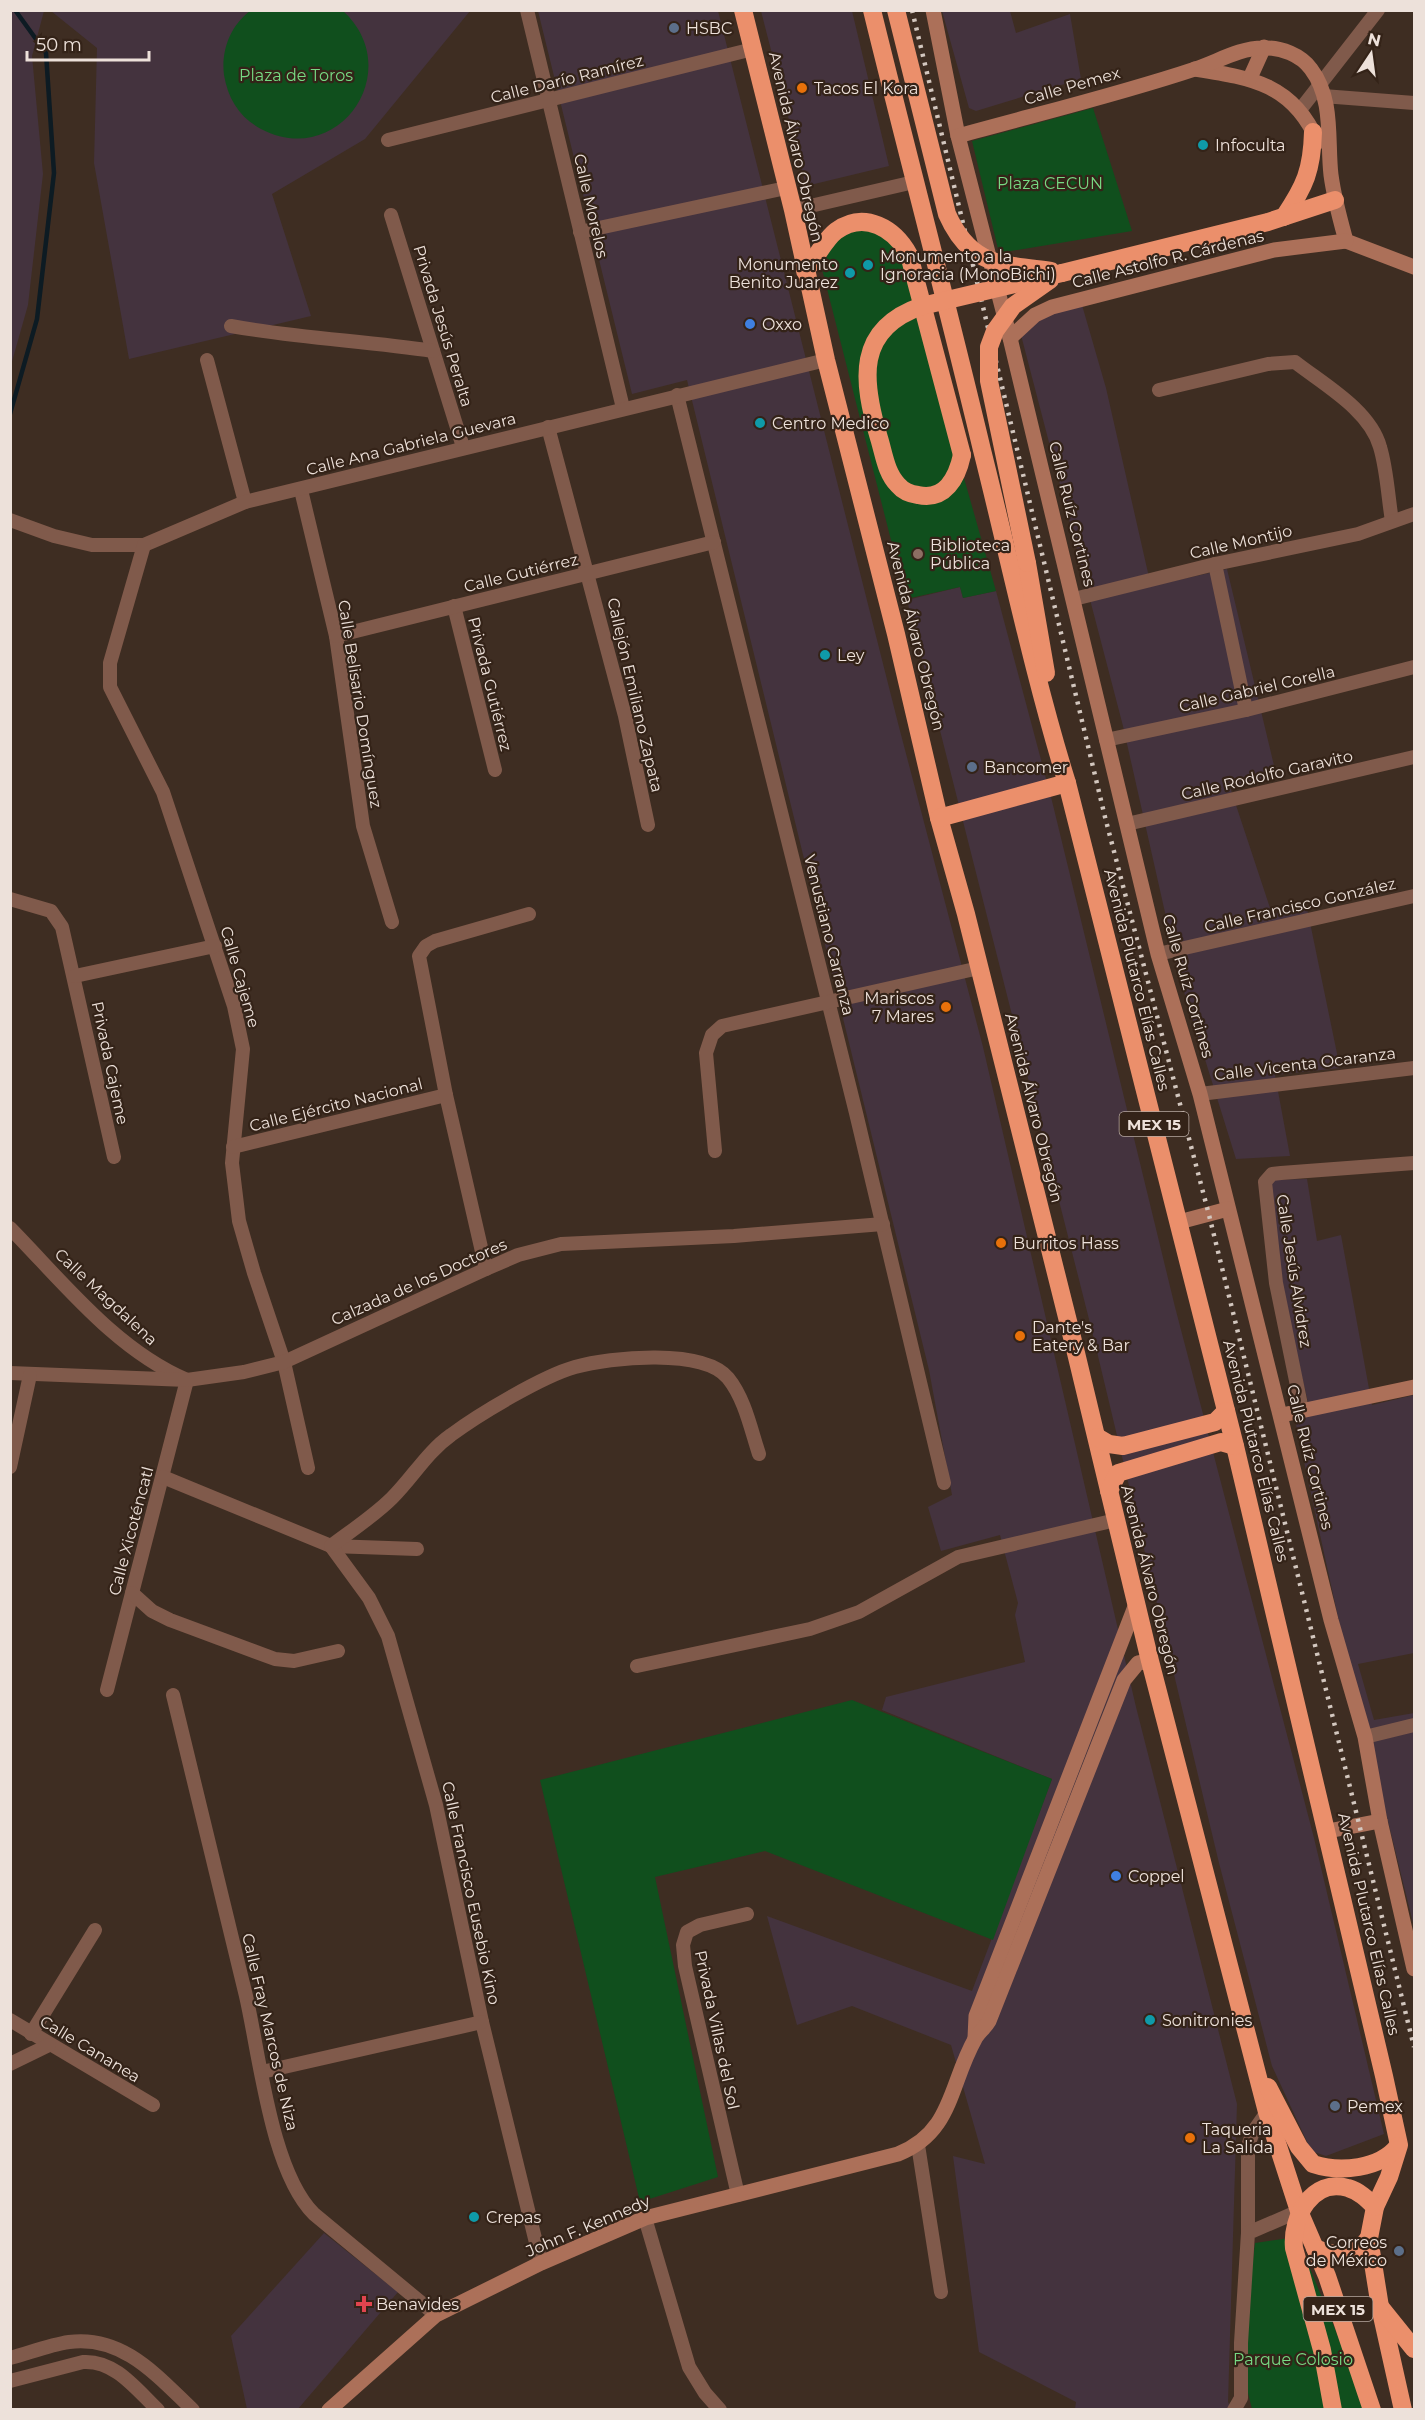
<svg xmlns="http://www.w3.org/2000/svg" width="1425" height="2420" font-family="Montserrat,sans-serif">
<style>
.commercial{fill:#44333e}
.green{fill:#104f1d}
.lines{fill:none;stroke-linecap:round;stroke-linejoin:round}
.stream{stroke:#0d1b23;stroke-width:4.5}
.street{stroke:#805a4b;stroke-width:14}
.secondary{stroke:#ac7059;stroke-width:15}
.highway{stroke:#eb8f6b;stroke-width:18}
.rail{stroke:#d3c7bf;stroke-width:4.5;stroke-dasharray:3 6;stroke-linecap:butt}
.highway-bridge{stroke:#eb8f6b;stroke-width:18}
.service-dot{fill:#5c6f8a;stroke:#342318;stroke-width:2}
.food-dot{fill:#e8710a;stroke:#342318;stroke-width:2}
.culture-dot{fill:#0f9aa8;stroke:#342318;stroke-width:2}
.shop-dot{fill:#3f7fe0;stroke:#342318;stroke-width:2}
.education-dot{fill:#8d6e63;stroke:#342318;stroke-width:2}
.health-dot{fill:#e0444e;stroke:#342318;stroke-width:2}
.labels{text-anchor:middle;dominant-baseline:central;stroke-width:4.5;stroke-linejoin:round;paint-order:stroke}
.shield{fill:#342318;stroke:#b6a8a0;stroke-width:1.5}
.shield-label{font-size:15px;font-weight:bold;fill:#ede1da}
.poi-label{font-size:16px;fill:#ede1da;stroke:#342318;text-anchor:start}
.park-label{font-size:16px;fill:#77da83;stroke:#342318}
.street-label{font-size:16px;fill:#ede1da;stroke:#342318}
</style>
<rect width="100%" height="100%" fill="#3e2d22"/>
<g class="commercial">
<path d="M11 10 44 11 32 56 43 174 28 305 11 365Z"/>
<path d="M51 11H470L365 139 272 194 311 316 129 359 94 163 97 48Z"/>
<path d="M538 11H718L899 727 983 1047 1136 1707 1237 2104 1228 2402 1231 2409H1075L1076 2402 979 2352 953 2156 985 2164 951 2045 852 2006 797 2025 767 1916 972 1991 1052 1779 882 1710 886 1697 1025 1662 1015 1615 1018 1603 1000 1535 941 1551 928 1507 952 1495 929 1370 687 380 632 394Z"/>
<path d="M761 11H852L889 166 806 186Z"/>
<path d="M942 11H1010L1016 33 1070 14 1081 79 976 111 969 108Z"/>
<path d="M1082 305 1106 388 1151 586 1227 569 1277 778 1230 787 1272 914 1307 908 1340 1068 1275 1075 1290 1156 1236 1159 1180 979 1123 726 1021 335 1045 316Z"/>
<path d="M960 587 963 598 996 591 1052 801 1175 1307 1314 1838 1384 2134 1326 2156 1314 2152 1308 2144 1272 2066 1219 1863 1093 1335 907 600Z"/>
<path d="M1307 1179 1317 1241 1341 1235 1372 1405 1414 1395V1653L1358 1664 1374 1720 1414 1713V1927L1341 1631 1295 1420 1311 1415 1279 1280 1270 1180Z"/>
<path d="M324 2233 398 2292 298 2409H247L231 2336Z"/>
</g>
<g class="green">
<path d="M342 10C408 69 339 170 261 129 240 118 228 99 224 75 221 51 230 26 250 11Z"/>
<path d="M1093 108 1132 231 999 253 972 141Z"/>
<path d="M862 228 878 230 898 245 996 591 963 598 960 587 906 599 822 269C831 244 837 236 862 228Z"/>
<path d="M852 1700 1052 1779 993 1940 765 1851 655 1877 718 2177 640 2202 540 1780Z"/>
<path d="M1297 2237 1368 2409H1252L1241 2365 1255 2243Z"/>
</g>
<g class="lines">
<path class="stream" d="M10 414 37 319 54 173 46 53 15 10"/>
<g class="street">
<path d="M527 10 623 408"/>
<path d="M1323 96 1414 103"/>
<path d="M1300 110 1378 10"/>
<path d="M388 140 753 49"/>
<path d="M793 210 914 182"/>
<path d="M391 215 463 447"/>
<path d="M580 232 786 188"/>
<path d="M231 326C298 338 366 341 433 351"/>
<path d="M207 360 245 502"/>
<path d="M1159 390 1268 364 1295 362C1323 384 1370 410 1380 447 1387 470 1388 497 1392 521"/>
<path d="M677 395 856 1113 944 1483"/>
<path d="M548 427 625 716 648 825"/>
<path d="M301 490 336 636 363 826 392 922"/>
<path d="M10 520 54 536 92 545H144L245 502 826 360"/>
<path d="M144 545 110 663V687L163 792 234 1006 243 1049 232 1163 239 1221 254 1273 284 1362 308 1468"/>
<path d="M1215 564 1246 710"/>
<path d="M1074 599 1215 564 1358 534 1414 514"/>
<path d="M454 606 495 770"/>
<path d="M336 636 714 542"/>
<path d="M1106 740 1246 710 1414 667"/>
<path d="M1127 824 1414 757"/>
<path d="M10 899 51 911 62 927 114 1157"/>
<path d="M1158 954 1414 896"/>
<path d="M75 976 215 946"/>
<path d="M1200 1094 1414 1068"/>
<path d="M233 1147 446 1095"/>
<path d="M715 1151 706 1053 712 1035 722 1026 979 968"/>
<path d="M10 1228C63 1282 116 1350 187 1380L107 1690"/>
<path d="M486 1269 446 1095 419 956 426 946 435 941 529 914"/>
<path d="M10 1373 187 1380 244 1372 284 1362 486 1269 518 1255 561 1244 734 1236 883 1224"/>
<path d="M1302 1410 1276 1283 1265 1182 1272 1174 1281 1173 1414 1163"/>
<path d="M10 1467 30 1375"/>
<path d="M163 1477 331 1546 417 1549"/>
<path d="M331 1546 369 1598 388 1636 436 1805 482 2022 541 2263"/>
<path d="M331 1546C352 1530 374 1516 392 1498 413 1477 427 1452 451 1435 479 1414 543 1376 575 1367 611 1357 703 1348 728 1378 745 1399 751 1430 759 1454"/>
<path d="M132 1593 152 1611 170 1620 275 1659 294 1661 338 1651"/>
<path d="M637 1666 810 1629 859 1612 958 1557 1116 1520"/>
<path d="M173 1695C197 1795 222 1895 246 1996 260 2057 271 2171 314 2214L436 2315"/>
<path d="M1365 1737 1414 1725"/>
<path d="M10 2020 153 2105"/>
<path d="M31 2034 95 1930"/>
<path d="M10 2064 49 2045"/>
<path d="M262 2072 482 2022"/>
<path d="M918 2145 941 2292"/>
<path d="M738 2195 685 1966 683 1945 687 1932 700 1925 747 1914"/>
<path d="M645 2218 689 2367 705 2393 720 2410"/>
<path d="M1248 2233V2146L1253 2132 1267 2112"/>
<path d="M10 2358C29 2353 49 2345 69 2342 123 2335 157 2376 193 2410"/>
<path d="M10 2381 83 2362C115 2360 136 2389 158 2410"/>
<path d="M1234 2410 1241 2398V2343L1248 2233 1299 2211"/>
</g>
<g class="secondary">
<path d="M933 10 958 136 1010 338 1158 954 1200 1094 1331 1620 1365 1737 1380 1821 1414 1969"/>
<path d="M1195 69C1252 78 1293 84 1318 142"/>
<path d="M1250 78 1264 47"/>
<path d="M958 136C1037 114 1117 95 1195 69 1217 62 1239 48 1263 48 1281 47 1301 55 1311 69 1334 99 1327 141 1331 175 1334 198 1340 219 1346 241L1414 267"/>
<path d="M1010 338 1035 315 1052 307 1274 250 1346 241"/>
<path d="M1179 1222 1228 1209"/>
<path d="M1282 1415 1414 1387"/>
<path d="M1328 1831 1380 1821"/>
<path d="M975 2038 976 2016 1136 1604"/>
<path d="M329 2410 436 2315 541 2263 645 2218 898 2154C953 2132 949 2085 975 2039 978 2033 985 2028 989 2021L1124 1680 1138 1663 1150 1661"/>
</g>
<g class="highway">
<path d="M743 10 793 210 826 360 896 634 939 818 966 914 1076 1353 1150 1661 1267 2112 1299 2211 1327 2276 1372 2410"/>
<path d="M872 10C908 157 947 303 982 450 1010 561 1033 673 1067 783L1235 1446 1384 2076 1399 2145 1389 2177 1375 2207 1369 2238 1380 2307 1403 2410"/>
<path d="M1284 217C1305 186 1312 170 1313 132"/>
<path d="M805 271C815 260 825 239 836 231 865 210 895 229 909 255L962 455"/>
<path d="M1062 273 1268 222 1335 200"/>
<path d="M1027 563 1046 673"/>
<path d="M939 818 1067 783"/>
<path d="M1097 1437 1109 1444 1123 1446 1215 1422 1226 1411"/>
<path d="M1109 1491 1118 1473 1221 1442 1235 1446"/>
<path d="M1268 2087 1299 2147 1313 2164C1340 2173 1380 2169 1398 2146"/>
<path d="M1315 2248C1335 2257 1355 2258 1369 2238"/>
<path d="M1381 2308 1414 2349"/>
<path d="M1333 2410 1322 2350 1294 2248C1291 2218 1312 2177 1348 2188 1359 2191 1367 2199 1375 2207"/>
</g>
<path class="rail" d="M912 10 1105 817 1209 1215 1414 2047"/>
<g class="highway-bridge">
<path d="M896 10 947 214C970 266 1000 264 1051 271"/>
<path d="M962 455C957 478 945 501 918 495 910 494 903 491 898 485 886 473 884 454 879 438 862 381 855 329 922 306L1062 273"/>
<path d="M1027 563 989 381V347L995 331 1013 306 1050 280"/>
</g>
</g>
<g class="service-dot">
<circle cx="674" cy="28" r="6"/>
<circle cx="972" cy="767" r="6"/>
<circle cx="1335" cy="2106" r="6"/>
<circle cx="1399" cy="2251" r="6"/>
</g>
<g class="food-dot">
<circle cx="802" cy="88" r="6"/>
<circle cx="946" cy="1007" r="6"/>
<circle cx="1001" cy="1243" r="6"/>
<circle cx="1020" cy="1336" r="6"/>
<circle cx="1190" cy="2138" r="6"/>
</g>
<g class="culture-dot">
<circle cx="1203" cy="145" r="6"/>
<circle cx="868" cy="265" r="6"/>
<circle cx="850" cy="273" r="6"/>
<circle cx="760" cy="423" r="6"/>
<circle cx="825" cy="655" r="6"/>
<circle cx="1150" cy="2020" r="6"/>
<circle cx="474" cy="2217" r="6"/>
</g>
<g class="shop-dot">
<circle cx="750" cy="324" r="6"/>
<circle cx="1116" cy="1876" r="6"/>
</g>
<circle class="education-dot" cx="918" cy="554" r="6"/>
<path class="health-dot" d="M361 2295h6v6h6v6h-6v6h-6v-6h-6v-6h6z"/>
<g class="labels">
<g class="shield">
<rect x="1119.5" y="1112" width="69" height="24" rx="4.5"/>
<rect x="1303.5" y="2297" width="69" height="24" rx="4.5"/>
</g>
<g class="shield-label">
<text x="1154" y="1124">MEX 15</text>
<text x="1338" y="2309">MEX 15</text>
</g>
<g class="poi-label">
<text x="686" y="28">HSBC</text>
<text x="814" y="88">Tacos El Kora</text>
<text x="1215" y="145">Infoculta</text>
<text x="880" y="256">Monumento a la<tspan x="880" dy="18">Ignoracia (MonoBichi)</tspan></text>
<text x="838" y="264" text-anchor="end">Monumento<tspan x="838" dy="18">Benito Juarez</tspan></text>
<text x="762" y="324">Oxxo</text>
<text x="772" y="423">Centro Medico</text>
<text x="930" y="545">Biblioteca<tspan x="930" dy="18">Pública</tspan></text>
<text x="837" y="655">Ley</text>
<text x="984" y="767">Bancomer</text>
<text x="934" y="998" text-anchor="end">Mariscos<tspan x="934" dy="18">7 Mares</tspan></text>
<text x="1013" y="1243">Burritos Hass</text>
<text x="1032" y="1327">Dante's<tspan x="1032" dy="18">Eatery &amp; Bar</tspan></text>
<text x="1128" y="1876">Coppel</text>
<text x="1162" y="2020">Sonitronies</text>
<text x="1347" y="2106">Pemex</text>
<text x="1202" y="2129">Taqueria<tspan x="1202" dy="18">La Salida</tspan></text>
<text x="486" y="2217">Crepas</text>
<text x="1387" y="2242" text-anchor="end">Correos<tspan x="1387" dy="18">de México</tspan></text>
<text x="376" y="2304">Benavides</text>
</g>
<g class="park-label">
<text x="296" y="75">Plaza de Toros</text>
<text x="1050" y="183">Plaza CECUN</text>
<text x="1293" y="2359">Parque Colosio</text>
</g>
<g class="street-label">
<text transform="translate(567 79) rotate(-14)">Calle Darío Ramírez</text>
<text transform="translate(1072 86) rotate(-16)">Calle Pemex</text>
<text transform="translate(796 147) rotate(77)">Avenida Álvaro Obregón</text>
<text transform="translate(591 206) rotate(77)">Calle Morelos</text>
<text transform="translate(1168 259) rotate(-14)">Calle Astolfo R. Cárdenas</text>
<text transform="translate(443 326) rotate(73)">Privada Jesús Peralta</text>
<text transform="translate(411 444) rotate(-14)">Calle Ana Gabriela Guevara</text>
<text transform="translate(1072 514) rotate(76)">Calle Ruíz Cortines</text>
<text transform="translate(1241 542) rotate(-13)">Calle Montijo</text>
<text transform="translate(521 573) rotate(-14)">Calle Gutiérrez</text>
<text transform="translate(916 636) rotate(76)">Avenida Álvaro Obregón</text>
<text transform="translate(490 684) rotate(76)">Privada Gutiérrez</text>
<text transform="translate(1257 689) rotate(-13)">Calle Gabriel Corella</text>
<text transform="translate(635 695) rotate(77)">Callejón Emiliano Zapata</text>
<text transform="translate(360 704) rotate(81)">Calle Belisario Domínguez</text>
<text transform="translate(1267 775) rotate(-13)">Calle Rodolfo Garavito</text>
<text transform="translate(1300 905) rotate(-13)">Calle Francisco González</text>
<text transform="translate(829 935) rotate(76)">Venustiano Carranza</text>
<text transform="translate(240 977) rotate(74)">Calle Cajeme</text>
<text transform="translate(1137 980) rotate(76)">Avenida Plutarco Elías Calles</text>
<text transform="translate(1188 986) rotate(74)">Calle Ruíz Cortines</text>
<text transform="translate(110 1063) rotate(78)">Privada Cajeme</text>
<text transform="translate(1305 1064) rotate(-7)">Calle Vicenta Ocaranza</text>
<text transform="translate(336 1105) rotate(-14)">Calle Ejército Nacional</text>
<text transform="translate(1034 1108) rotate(76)">Avenida Álvaro Obregón</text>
<text transform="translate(1294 1271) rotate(81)">Calle Jesús Alvidrez</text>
<text transform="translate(419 1282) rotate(-24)">Calzada de los Doctores</text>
<text transform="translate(106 1297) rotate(43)">Calle Magdalena</text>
<text transform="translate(1256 1451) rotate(76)">Avenida Plutarco Elías Calles</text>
<text transform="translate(1310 1457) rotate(76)">Calle Ruíz Cortines</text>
<text transform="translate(131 1531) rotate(-75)">Calle Xicoténcatl</text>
<text transform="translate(1150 1580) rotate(76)">Avenida Álvaro Obregón</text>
<text transform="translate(471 1893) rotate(78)">Calle Francisco Eusebio Kino</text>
<text transform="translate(1369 1924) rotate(77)">Avenida Plutarco Elías Calles</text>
<text transform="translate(717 2030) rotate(78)">Privada Villas del Sol</text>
<text transform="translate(270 2032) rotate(77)">Calle Fray Marcos de Niza</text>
<text transform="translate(90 2049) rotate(31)">Calle Cananea</text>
<text transform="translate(588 2226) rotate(-23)">John F. Kennedy</text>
</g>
</g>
<rect width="1425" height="2420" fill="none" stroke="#ede1da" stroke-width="24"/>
<g transform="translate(1371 54) rotate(13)" stroke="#342318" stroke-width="4.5" paint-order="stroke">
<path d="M0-4.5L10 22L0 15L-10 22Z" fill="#ede1da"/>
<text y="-9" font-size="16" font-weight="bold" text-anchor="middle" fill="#ede1da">N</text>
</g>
<path d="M27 51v9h122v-9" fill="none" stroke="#ede1da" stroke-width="3"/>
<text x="36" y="51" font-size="18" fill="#ede1da" stroke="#342318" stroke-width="4.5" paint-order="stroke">50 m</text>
</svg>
